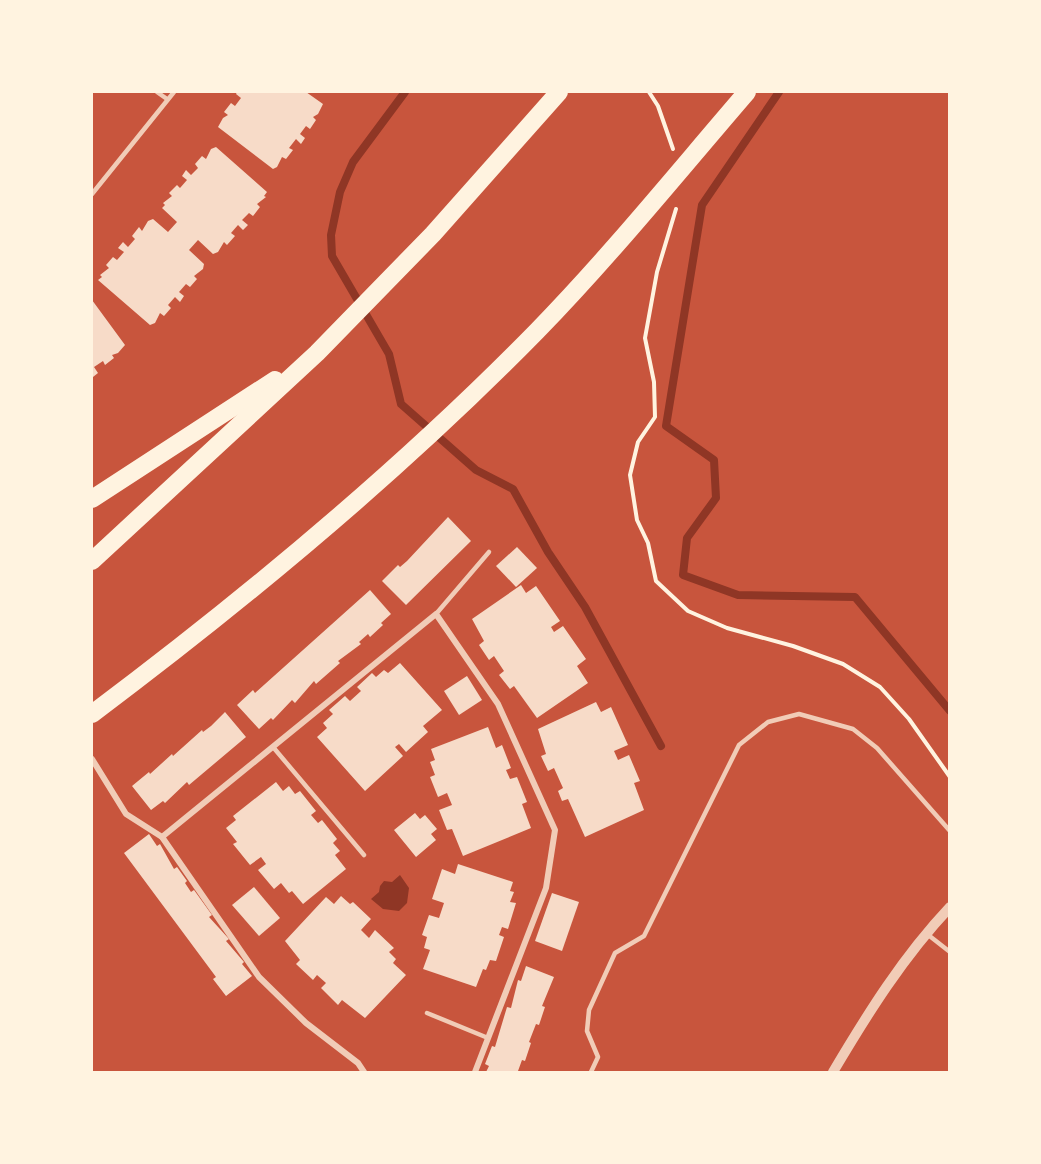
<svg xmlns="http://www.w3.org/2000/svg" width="1041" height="1164" font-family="'IBM Plex Sans',sans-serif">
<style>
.water{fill:#8f3625}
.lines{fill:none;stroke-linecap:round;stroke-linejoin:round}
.stream{stroke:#8f3625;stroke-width:8}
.building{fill:#f7dbc8}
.path{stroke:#fff3e0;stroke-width:4}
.service{stroke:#f1ccb7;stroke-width:4.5}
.minor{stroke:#f1ccb7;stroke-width:6}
.tertiary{stroke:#f1ccb7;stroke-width:10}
.motorway{stroke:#fff3e0;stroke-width:18}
</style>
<rect width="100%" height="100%" fill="#c8553d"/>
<path class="water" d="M400 875 409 888 407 903 399 911 383 909 371 899 379 892 380 886 384 881 392 882Z"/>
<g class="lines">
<g class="stream">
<path d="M405 92 353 162 340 192 331 235 332 256 389 354 401 404 476 470 513 489 548 552 585 607 661 746"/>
<path d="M779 92 702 205 666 426 714 460 716 498 687 538 683 575 738 595 855 597 950 711"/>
</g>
</g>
<g class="building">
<path d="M237 92H306L323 104 318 114 313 117 316 120 310 129 306 126 300 134 305 138 301 144 296 139 289 148 293 150 286 159 282 157 277 167 273 169 218 127 223 118 228 115 224 112 231 103 235 106 241 98 236 94Z"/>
<path d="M216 147 267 192 264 196 266 197 257 204 260 207 253 216 249 213 242 220 248 225 243 230 238 225 231 233 235 236 227 245 224 242 218 252 213 254 198 240 189 250 204 264 203 269 194 276 197 279 190 287 186 284 179 292 184 296 180 302 175 297 168 305 171 308 164 316 160 313 155 323 150 325 98 280 102 277 100 275 109 268 106 265 113 257 117 260 124 252 118 248 123 242 128 247 135 239 132 236 139 227 142 231 148 221 153 219 168 232 177 222 162 208 165 205 163 203 172 196 169 193 177 185 180 188 187 180 182 176 186 170 191 175 198 168 195 164 202 156 206 159 211 149Z"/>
<path d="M92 300 125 345 118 353 112 355 114 358 105 365 103 361 94 367 98 373 93 377Z"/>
<path d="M448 517 471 541 406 605 382 581 398 565 400 567 407 561Z"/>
<path d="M517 547 537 568 516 587 496 566Z"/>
<path d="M521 585 526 593 536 586 560 621 551 627 554 632 563 626 586 659 577 666 588 683 537 718 514 686 510 689 499 675 504 671 494 656 489 660 479 645 484 641 472 619Z"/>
<path d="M370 590 391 614 381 623 383 625 370 637 368 634 359 642 361 644 338 661 340 663 316 684 314 681 295 703 292 700 273 720 271 718 259 729 237 705 253 690 255 693Z"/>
<path d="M400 663 442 710 423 726 428 732 406 752 399 744 395 747 403 756 365 791 317 737 327 728 323 723 333 714 329 710 345 696 350 701 361 691 357 687 372 673 376 677 384 670 388 673Z"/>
<path d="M467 676 482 700 459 715 444 691Z"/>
<path d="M596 702 601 712 611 707 628 745 614 751 618 760 629 755 640 781 634 783 644 810 585 837 568 799 562 801 558 791 563 788 554 768 548 771 541 756 546 754 538 729Z"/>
<path d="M225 712 246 737 189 785 187 782 165 803 163 801 151 810 132 786 149 772 150 774 172 754 173 756 202 730 203 732 211 726Z"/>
<path d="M488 727 496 748 502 745 511 768 506 770 510 779 517 777 527 802 522 804 531 828 463 856 452 829 447 830 439 810 452 805 447 793 438 797 430 777 435 775 430 762 435 760 431 749Z"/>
<path d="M276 782 283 791 289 786 295 794 300 791 316 811 311 815 318 823 322 820 337 839 333 843 340 851 335 855 346 869 303 904 292 891 289 893 281 883 274 889 258 870 266 864 261 857 250 865 233 844 237 842 226 828 236 820 233 816Z"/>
<path d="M415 813 420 819 425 815 437 829 431 834 436 840 416 857 394 830Z"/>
<path d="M149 834 157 846 160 844 174 869 177 867 187 881 185 883 191 892 194 890 212 915 209 917 229 939 226 941 244 962 242 964 252 976 226 996 213 979 216 977 124 853Z"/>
<path d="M458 864 513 882 510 891 514 892 510 902 516 903 508 929 502 927 499 935 504 937 496 961 490 960 486 970 483 969 476 987 423 969 430 950 424 948 427 937 422 935 429 915 439 918 444 903 432 899 442 869 455 874Z"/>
<path d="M254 887 280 918 259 936 232 905Z"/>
<path d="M552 893 579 902 562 951 535 941Z"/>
<path d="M341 896 350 904 353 902 371 919 361 930 369 938 375 930 394 948 389 952 396 959 393 963 406 975 365 1018 342 1000 338 1005 321 988 326 983 317 975 313 980 296 964 300 960 285 941 326 897 334 904Z"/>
<path d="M526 966 554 977 542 1006 545 1007 539 1025 536 1024 529 1042 531 1043 525 1061 522 1060 518 1071 523 1072H486L489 1066 485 1064 492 1046 495 1047 507 1007 511 1008 518 980 521 981Z"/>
</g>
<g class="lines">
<g class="path">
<path d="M649 92 658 106 673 149"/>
<path d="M676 209 657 272 645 338 654 382 655 417 638 442 630 475 637 520 648 543 656 581 688 611 727 628 793 646 843 664 880 687 909 719 950 777"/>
</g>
<g class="service">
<path d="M157 92 167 99"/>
<path d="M92 194 174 92"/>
<path d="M436 614 489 552"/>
<path d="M273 747 364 855"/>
<path d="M927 934 950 952"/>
<path d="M427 1013 488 1038"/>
<path d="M591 1072 598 1057 587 1031 589 1010 615 953 644 936 739 745 768 722 799 714 853 729 877 748 950 831"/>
</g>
<g class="minor">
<path d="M92 759 126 814 162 837"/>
<path d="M364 1072 358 1063 306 1023 259 977 162 837 436 614 498 704 555 830 546 888 475 1072"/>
</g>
<path class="tertiary" d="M833 1072C868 1013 903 957 950 907"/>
<g class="motorway">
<path d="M92 499 275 380"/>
<path d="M92 561 317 353 433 234 559 92"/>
<path d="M92 714C248 597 400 471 537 331 611 255 678 172 747 92"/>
</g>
</g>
<rect width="1041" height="1164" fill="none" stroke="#fff3e0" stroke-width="186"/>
</svg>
